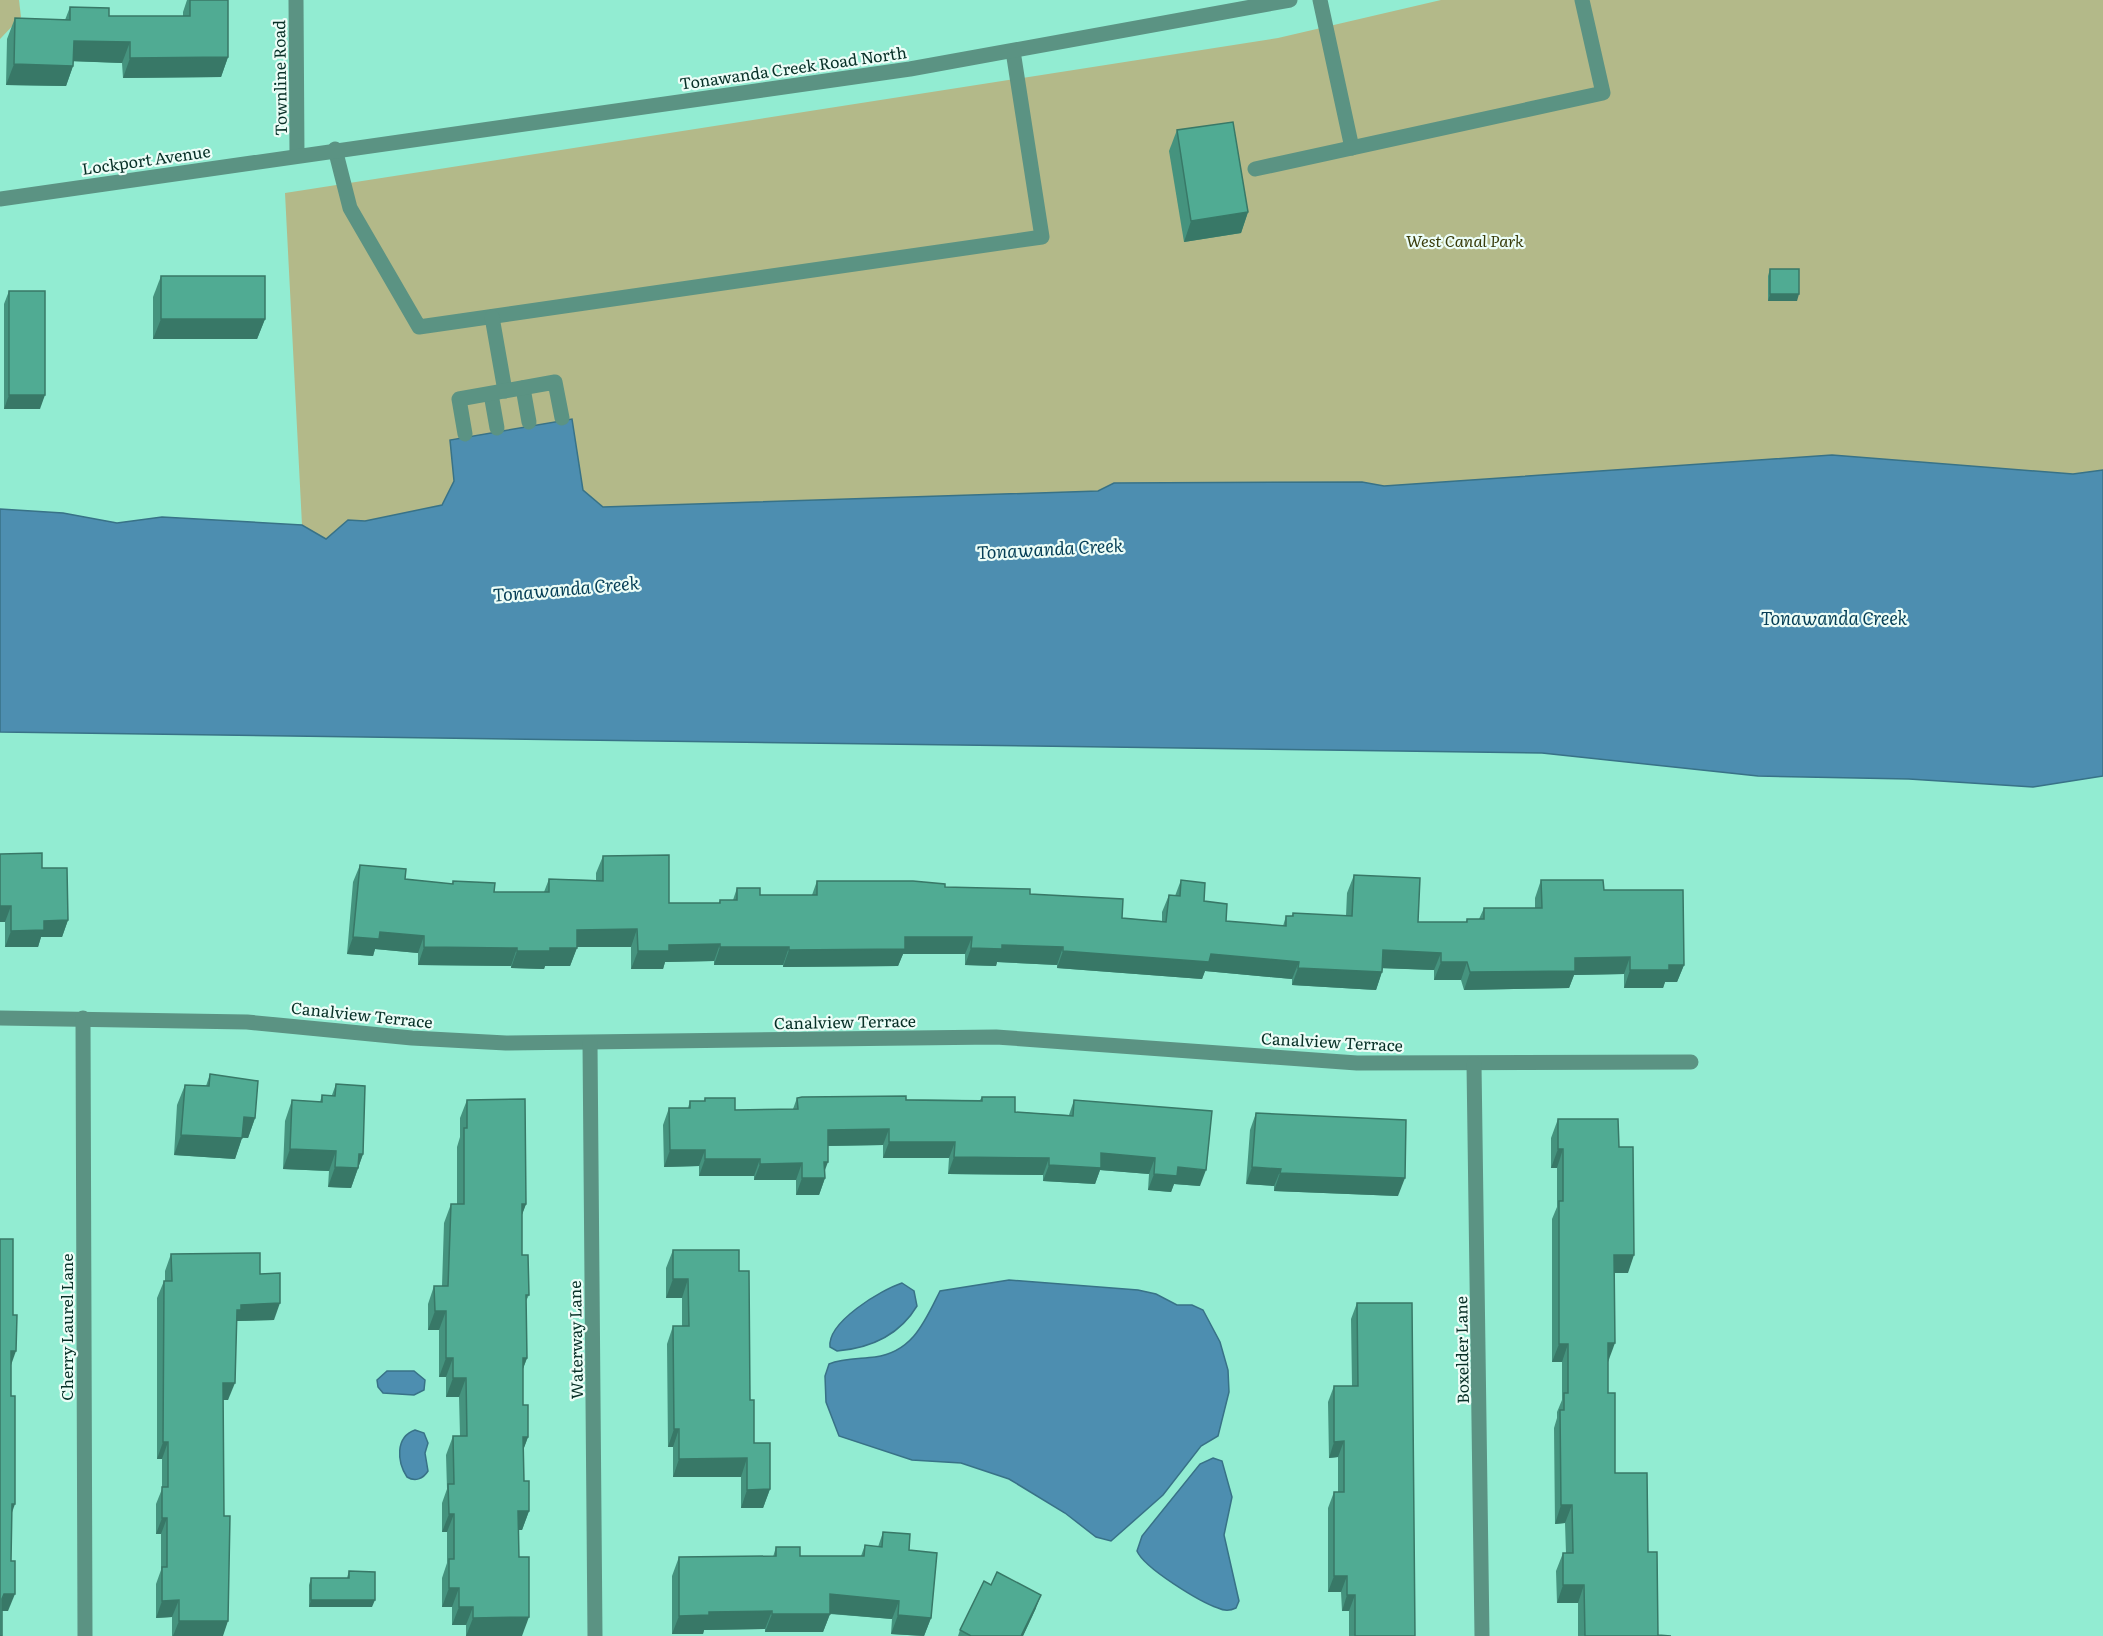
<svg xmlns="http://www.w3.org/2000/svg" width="2103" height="1636" font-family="Literata,serif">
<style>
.green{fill:#b3b989}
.water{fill:#4d8eb0;stroke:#387287;stroke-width:1.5}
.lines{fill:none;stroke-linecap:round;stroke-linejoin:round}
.minor{stroke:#5b9383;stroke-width:15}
.wall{fill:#45937e}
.shaded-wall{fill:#387867}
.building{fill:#50ab93;stroke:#387867;stroke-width:1.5}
.labels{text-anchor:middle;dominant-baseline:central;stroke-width:4.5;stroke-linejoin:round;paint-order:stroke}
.street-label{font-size:16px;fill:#062f26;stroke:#ecfdf7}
.park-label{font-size:16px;font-style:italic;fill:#393c0b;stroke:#ecfdf7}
.water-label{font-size:18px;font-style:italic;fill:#053e56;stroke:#ecfdf7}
</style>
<rect width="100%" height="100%" fill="#92ecd2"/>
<g class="green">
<path d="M0 0H19L21 17 0 39Z"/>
<path d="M1441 0H2103V470L2073 474 1832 455 1384 486 1362 482 1114 483 1099 491 603 507 583 490 572 419 454 481 442 505 365 521 348 520 326 539 302 525 285 193 1278 38Z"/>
</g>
<g class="water">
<path d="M572 419 583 490 603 507 1098 491 1114 483 1362 482 1384 486 1832 455 2073 474 2103 470V776L2033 787 1909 779 1758 776 1542 753 0 732V509L63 513 117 523 162 517 302 525 326 539 348 520 365 521 442 505 454 481 450 440Z"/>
<path d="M1009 1280 1138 1290 1156 1294 1177 1305H1192L1203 1310 1220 1342 1228 1370 1229 1392 1218 1436 1201 1446 1163 1495 1111 1541 1096 1537 1065 1513 1009 1479 961 1463 912 1460 839 1436 826 1402 825 1376 829 1364C843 1358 860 1359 875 1357 913 1352 925 1321 940 1291Z"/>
<path d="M902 1283 914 1291 917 1306C899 1336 871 1348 837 1351L830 1347C827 1322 881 1290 902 1283Z"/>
<path d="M387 1371H414L425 1380 424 1390 414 1395 383 1393 378 1387 377 1380Z"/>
<path d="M415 1430 424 1433 428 1443 425 1453 428 1471C423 1479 415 1482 407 1477 397 1462 395 1437 415 1430Z"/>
<path d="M1213 1458 1222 1461 1232 1497 1224 1535 1239 1601 1236 1608C1230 1611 1224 1611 1218 1608 1200 1602 1144 1568 1137 1551L1142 1536 1200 1464Z"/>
</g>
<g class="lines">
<g class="minor">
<path d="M296 0 297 155"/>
<path d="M1320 0 1352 148"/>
<path d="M335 149 350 208 419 327 1042 237 1013 51"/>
<path d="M1255 169 1603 93 1582 0"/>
<path d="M0 199 910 69 1290 0"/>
<path d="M492 317 505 391"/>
<path d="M523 388 529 422"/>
<path d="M491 394 497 428"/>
<path d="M465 434 459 399 555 382 562 418"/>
<path d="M0 1018 247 1022 412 1038 506 1043 996 1037 1357 1063 1691 1062"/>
<path d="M83 1018 85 1636"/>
<path d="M590 1043 595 1636"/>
<path d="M1474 1064 1482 1636"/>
</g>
</g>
<g class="wall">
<path d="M187 0H228V57L221 77 123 78 122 63 73 61V66L66 86 6 85 7 39 15 18 65 20 70 7 109 16H183V12Z"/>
<path d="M1177 130 1248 212 1241 233 1184 242 1169 151Z"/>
<path d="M1770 269 1797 301H1768V276Z"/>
<path d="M161 276 265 319 257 339H153V297Z"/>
<path d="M9 291 40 409H4V304Z"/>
<path d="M0 854 42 868 68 920 62 937H41L38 947H5V922H0Z"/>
<path d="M603 856 669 903H719L720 900H733L737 888 760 895H812L817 881 945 887 1030 894 1122 918 1162 921V912L1169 895 1175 896 1181 880 1226 921 1283 926 1286 916H1292L1293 913 1346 916 1347 893 1354 875 1418 922H1466L1467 919H1479L1484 908H1535V898L1541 880 1604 890 1684 965 1677 982H1665L1663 988H1624V974L1574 975 1569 988 1464 990 1461 980H1434V970L1383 968 1376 990 1292 985V979L1205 971 1202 979 1057 968V965L997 962 996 966 965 965V954H903L898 966 783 967V965H714V961L665 962 663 969H631V947H577L570 966H545L544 969 511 968V966L418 965V953L375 949 373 956 347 954 353 882 360 865 405 879 452 884 453 881 494 892H544L549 879 596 880V873Z"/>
<path d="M210 1074 255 1118 248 1138H242L235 1159 174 1155 177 1105 185 1085 206 1086Z"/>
<path d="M336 1084 363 1154 351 1188 328 1187 329 1171 283 1169 285 1121 292 1100 320 1102 322 1095H332Z"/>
<path d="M982 1097 1015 1112 1069 1115 1074 1100 1200 1186 1174 1184 1171 1192 1148 1190 1149 1174 1100 1170 1095 1184 1043 1181V1175L948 1174 949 1158H883V1145L828 1146 824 1172 825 1178 819 1195H796V1180H754V1176H699V1166L664 1167 663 1125 669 1108H688L690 1101H704L705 1098 735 1110 793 1109 797 1098 980 1100Z"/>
<path d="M467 1100 526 1204 522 1214V1255L529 1295 526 1301 527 1358 523 1369V1405L528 1437 523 1450 524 1481 529 1511 522 1530H518L522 1636H466V1625H452V1607H442V1578L447 1563V1532H442V1503L447 1489 446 1455 453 1436H460L459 1397H446V1377H439V1330H428V1304L434 1286H442L444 1223 451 1204H457V1147L460 1137V1118Z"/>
<path d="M1256 1113 1398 1196 1274 1191V1186L1246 1184 1250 1130Z"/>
<path d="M1558 1119 1619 1147 1628 1273H1614L1608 1362V1393L1615 1473 1648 1552 1658 1635 1671 1636H1578V1603H1557L1556 1571 1563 1553H1566L1565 1523 1555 1524 1554 1428 1557 1418V1412L1562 1400V1362H1552V1219L1557 1207V1168H1551V1138Z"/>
<path d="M673 1250 739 1271 754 1443 770 1489 763 1508H741V1477H673V1447H668L667 1344 673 1326H682V1298H666V1268Z"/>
<path d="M171 1254 260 1274 274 1320 237 1321 228 1400H223V1636H172V1617L156 1618V1584L161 1570V1534H156V1504L162 1489V1459H157V1298L164 1281H165V1271Z"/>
<path d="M1357 1303 1415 1636H1349V1611H1342L1341 1592H1328V1508L1334 1492H1338V1457L1329 1458 1328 1402 1334 1386H1352L1351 1319Z"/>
<path d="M883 1532 909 1550 931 1618 924 1636 891 1634 892 1619 830 1614 823 1632H765V1629L704 1630 703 1634H672V1576L679 1557H773L776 1547 800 1556H861L865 1545 878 1547Z"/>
<path d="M349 1571 372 1607H309V1585L311 1578H347Z"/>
<path d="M1036 1608 1023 1636H958L960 1630Z"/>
</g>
<g class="shaded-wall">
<path d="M74 41 130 42 122 63 67 61Z"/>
<path d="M228 57 221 77 123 78 130 58Z"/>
<path d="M14 64 73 66 66 86 6 85Z"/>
<path d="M1248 212 1241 233 1184 242 1191 221Z"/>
<path d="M1770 294H1799L1797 301H1768Z"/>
<path d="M161 319H265L257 339H153Z"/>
<path d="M9 395H45L40 409H4Z"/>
<path d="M0 906H11L5 922H0Z"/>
<path d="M68 920 62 937H41L38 947H5L11 931 44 921Z"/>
<path d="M637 929 631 947H570L577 930Z"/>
<path d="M380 932 424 936 418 953 375 949 373 956 347 954 353 937Z"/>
<path d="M905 937H972L965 954H903L898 966 783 967 789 950Z"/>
<path d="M720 944 714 961 665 962 663 969H631L638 951 669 945Z"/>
<path d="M1002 945 1063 947 1057 965 997 962 996 966 965 965 971 948Z"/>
<path d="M424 947 517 948 511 966 418 965Z"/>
<path d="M720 947H789L783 965H714Z"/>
<path d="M550 948H577L570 966H545L544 969 511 968 517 951Z"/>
<path d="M1383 950 1441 953 1434 970 1377 968Z"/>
<path d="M1063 951 1211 954 1299 962 1292 979 1205 971 1202 979 1057 968Z"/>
<path d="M1630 957 1624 974 1574 975 1569 988 1464 990 1470 972 1575 958Z"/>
<path d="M1441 962H1467L1461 980H1434Z"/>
<path d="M1669 965H1684L1677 982H1665L1663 988H1624L1630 970Z"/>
<path d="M1298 968 1382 972 1376 990 1292 985Z"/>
<path d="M244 1117 255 1118 248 1138 236 1137Z"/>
<path d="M889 1129 883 1145 822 1146 828 1130Z"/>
<path d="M181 1135 242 1138 235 1159 174 1155Z"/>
<path d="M889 1142H955L949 1158H883Z"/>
<path d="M290 1149 336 1151 329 1171 283 1169Z"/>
<path d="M1558 1149H1563L1557 1168H1551Z"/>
<path d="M670 1150H705L699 1166 664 1167Z"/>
<path d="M1101 1153 1155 1158 1149 1174 1100 1170 1095 1184 1043 1181 1049 1165Z"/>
<path d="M359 1154H363L351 1188 328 1187 335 1167Z"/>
<path d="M954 1157 1049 1158 1043 1175 948 1174Z"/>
<path d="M705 1159H760L754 1176H699Z"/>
<path d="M824 1162H828L822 1178H825L819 1195H796L802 1178Z"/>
<path d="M802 1163 796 1180H754L760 1164Z"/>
<path d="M1178 1167 1206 1170 1200 1186 1174 1184 1171 1192 1148 1190 1154 1174Z"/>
<path d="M1252 1167 1281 1169 1274 1186 1246 1184Z"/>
<path d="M1280 1173 1405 1178 1398 1196 1274 1191Z"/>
<path d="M522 1204H526L519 1223Z"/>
<path d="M1614 1255H1634L1628 1273H1607Z"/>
<path d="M673 1279H688L682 1298H666Z"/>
<path d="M280 1303 274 1320 237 1321V1310L241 1305Z"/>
<path d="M435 1311H446L439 1330H428Z"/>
<path d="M1608 1343H1615L1608 1362Z"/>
<path d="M1559 1344H1568L1562 1362H1552Z"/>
<path d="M11 1351H16L10 1368Z"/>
<path d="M446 1358H453L446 1377H439Z"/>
<path d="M523 1358H527L520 1376Z"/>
<path d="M453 1378H466L459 1397H446Z"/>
<path d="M223 1383H235L228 1400H217Z"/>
<path d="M674 1429H679L673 1447H668Z"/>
<path d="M523 1437H528L521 1456Z"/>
<path d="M1344 1441 1338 1457 1329 1458 1334 1442Z"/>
<path d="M163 1442H168L162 1459H157Z"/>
<path d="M747 1458 741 1477H673L679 1459Z"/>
<path d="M770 1489 763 1508H741L747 1490Z"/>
<path d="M12 1504H15L9 1521Z"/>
<path d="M1561 1505H1572L1565 1523 1555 1524Z"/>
<path d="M518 1511H529L522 1530H511Z"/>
<path d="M449 1514H454L447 1532H442Z"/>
<path d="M162 1518H167L161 1534H156Z"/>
<path d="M1334 1576H1347L1341 1592H1328Z"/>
<path d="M1563 1585H1584L1578 1603H1557Z"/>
<path d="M449 1588H459L452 1607H442Z"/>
<path d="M4 1594H15L8 1611H0V1605Z"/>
<path d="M830 1594 899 1601 892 1619 823 1613Z"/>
<path d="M1041 1595 1036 1608 1023 1636H1021Z"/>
<path d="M1347 1595H1355L1349 1611H1342Z"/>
<path d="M179 1600 172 1617 156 1618 162 1601Z"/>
<path d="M311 1600H375L372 1607H309Z"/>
<path d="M459 1607H473L466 1625H452Z"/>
<path d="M772 1611 765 1629 704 1630 703 1634H672L679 1616 709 1612Z"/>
<path d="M772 1614H830L823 1632H765Z"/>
<path d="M898 1615 931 1618 924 1636 891 1634Z"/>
<path d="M529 1617 522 1636H466L473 1618Z"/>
<path d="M179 1621H228L223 1636H173Z"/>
</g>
<g class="building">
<path d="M190 0H228V57L130 58V42L74 41 73 66 14 64 15 18 70 20V7L109 8V16H190Z"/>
<path d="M1233 122 1248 212 1191 221 1177 130Z"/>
<rect x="1770" y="269" width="29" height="25"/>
<rect x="161" y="276" width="104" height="43"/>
<rect x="9" y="291" width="36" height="104"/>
<path d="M42 853V868H67L68 920 44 921V930L11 931V906H0V854Z"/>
<path d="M669 855V903H720V900H737V888H760V895H817V881H913L945 884V887L1030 889V894L1123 899 1122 918 1166 922 1169 895 1180 896 1181 880 1205 883 1204 901 1227 904 1226 921 1286 926V916H1293V913L1352 916 1354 875 1420 878 1418 922H1467V919H1484V908H1542L1541 880H1603L1604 890H1683L1684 965H1669V970H1630V957L1575 958V971L1470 972 1467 962H1441V953L1383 950 1382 972 1298 968 1299 962 1211 954 1209 962 1063 951V947L1002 945V949L971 948 972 937H905V949L789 950V947H720V944L669 945V951H638L637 929 577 930V948H550V951H517V948L424 947V936L380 932 379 939 353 937 360 865 406 869 405 879 453 884V881L495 883 494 892H549V879L603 881V856Z"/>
<path d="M210 1074 258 1081 255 1118 244 1117 242 1138 181 1135 185 1085 209 1086Z"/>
<path d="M336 1084 365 1086 363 1154H359L358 1168 335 1167 336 1151 290 1149 292 1100 322 1102V1095L335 1096Z"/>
<path d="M906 1096V1100L982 1101V1097H1015V1112L1073 1116 1074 1100 1212 1111 1206 1170 1178 1167 1177 1176 1154 1174 1155 1158 1101 1153V1168L1049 1165V1158L954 1157 955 1142H889V1129L828 1130V1162H824L825 1178H802V1163L760 1164V1159H705V1150H670L669 1108H690V1101H705V1098H735V1110L798 1109 797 1098 802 1097Z"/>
<path d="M525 1099 526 1204H522V1255H528L529 1295H526L527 1358H523V1405H528V1437H523L524 1481H529V1511H518L519 1557H529V1617L473 1618V1607H459V1588H449V1559H454V1514H449L448 1484H454L453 1436H467L466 1378H453V1358H446V1311H435L434 1286H448L451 1204H464V1128H467V1100Z"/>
<path d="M1256 1113 1406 1120 1405 1178 1280 1173 1281 1169 1252 1167Z"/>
<path d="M1558 1119H1618L1619 1147H1633L1634 1255H1614L1615 1343H1608V1393H1615V1473H1647L1648 1552H1657L1658 1635 1671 1636H1585L1584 1585H1563V1553H1573L1572 1505H1561L1560 1410H1564V1393H1568V1344H1559V1201H1563V1149H1558Z"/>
<path d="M0 1239H13V1315H17L16 1351H11V1396H15V1504H12L11 1561H15V1594H4L2 1599V1636H0Z"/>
<path d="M673 1250H739V1271H749L750 1400H754V1443H770V1489L747 1490V1458L679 1459V1429H674L673 1326H689L688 1279H673Z"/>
<path d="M260 1253V1274L280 1273V1303L241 1305V1310H237L235 1383H223L224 1516H230L228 1621H179V1600L162 1601V1567H167V1518H162V1487H168V1442H163L164 1281H172L171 1254Z"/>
<path d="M1357 1303H1412L1415 1636H1355V1595H1347V1576H1334V1492H1344V1441L1334 1442V1386H1358Z"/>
<path d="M883 1532 910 1534 909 1550 937 1553 931 1618 898 1615 899 1601 830 1594V1614H772V1611L709 1612V1615L679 1616V1557L776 1556V1547H800V1556H864L865 1545 882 1547Z"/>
<path d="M349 1571 375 1572V1600H311V1578H349Z"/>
<path d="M997 1572 1041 1595 1021 1636H971L960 1630 984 1581 991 1585Z"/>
</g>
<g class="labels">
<g class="street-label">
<text transform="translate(793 67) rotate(-8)">Tonawanda Creek Road North</text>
<text transform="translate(279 78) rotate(-91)">Townline Road</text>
<text transform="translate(146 159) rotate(-8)">Lockport Avenue</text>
<text transform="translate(362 1014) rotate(6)">Canalview Terrace</text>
<text transform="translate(845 1021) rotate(-1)">Canalview Terrace</text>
<text transform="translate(1332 1041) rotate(3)">Canalview Terrace</text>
<text transform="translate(66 1327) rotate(-90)">Cherry Laurel Lane</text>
<text transform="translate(575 1340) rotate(-91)">Waterway Lane</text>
<text transform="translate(1461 1350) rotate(-91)">Boxelder Lane</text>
</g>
<g class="park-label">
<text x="1465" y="240">West Canal Park</text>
</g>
<g class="water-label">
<text transform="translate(1050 548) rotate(-3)">Tonawanda Creek</text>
<text transform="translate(566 588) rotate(-5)">Tonawanda Creek</text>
<text x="1834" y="617">Tonawanda Creek</text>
</g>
</g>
</svg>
